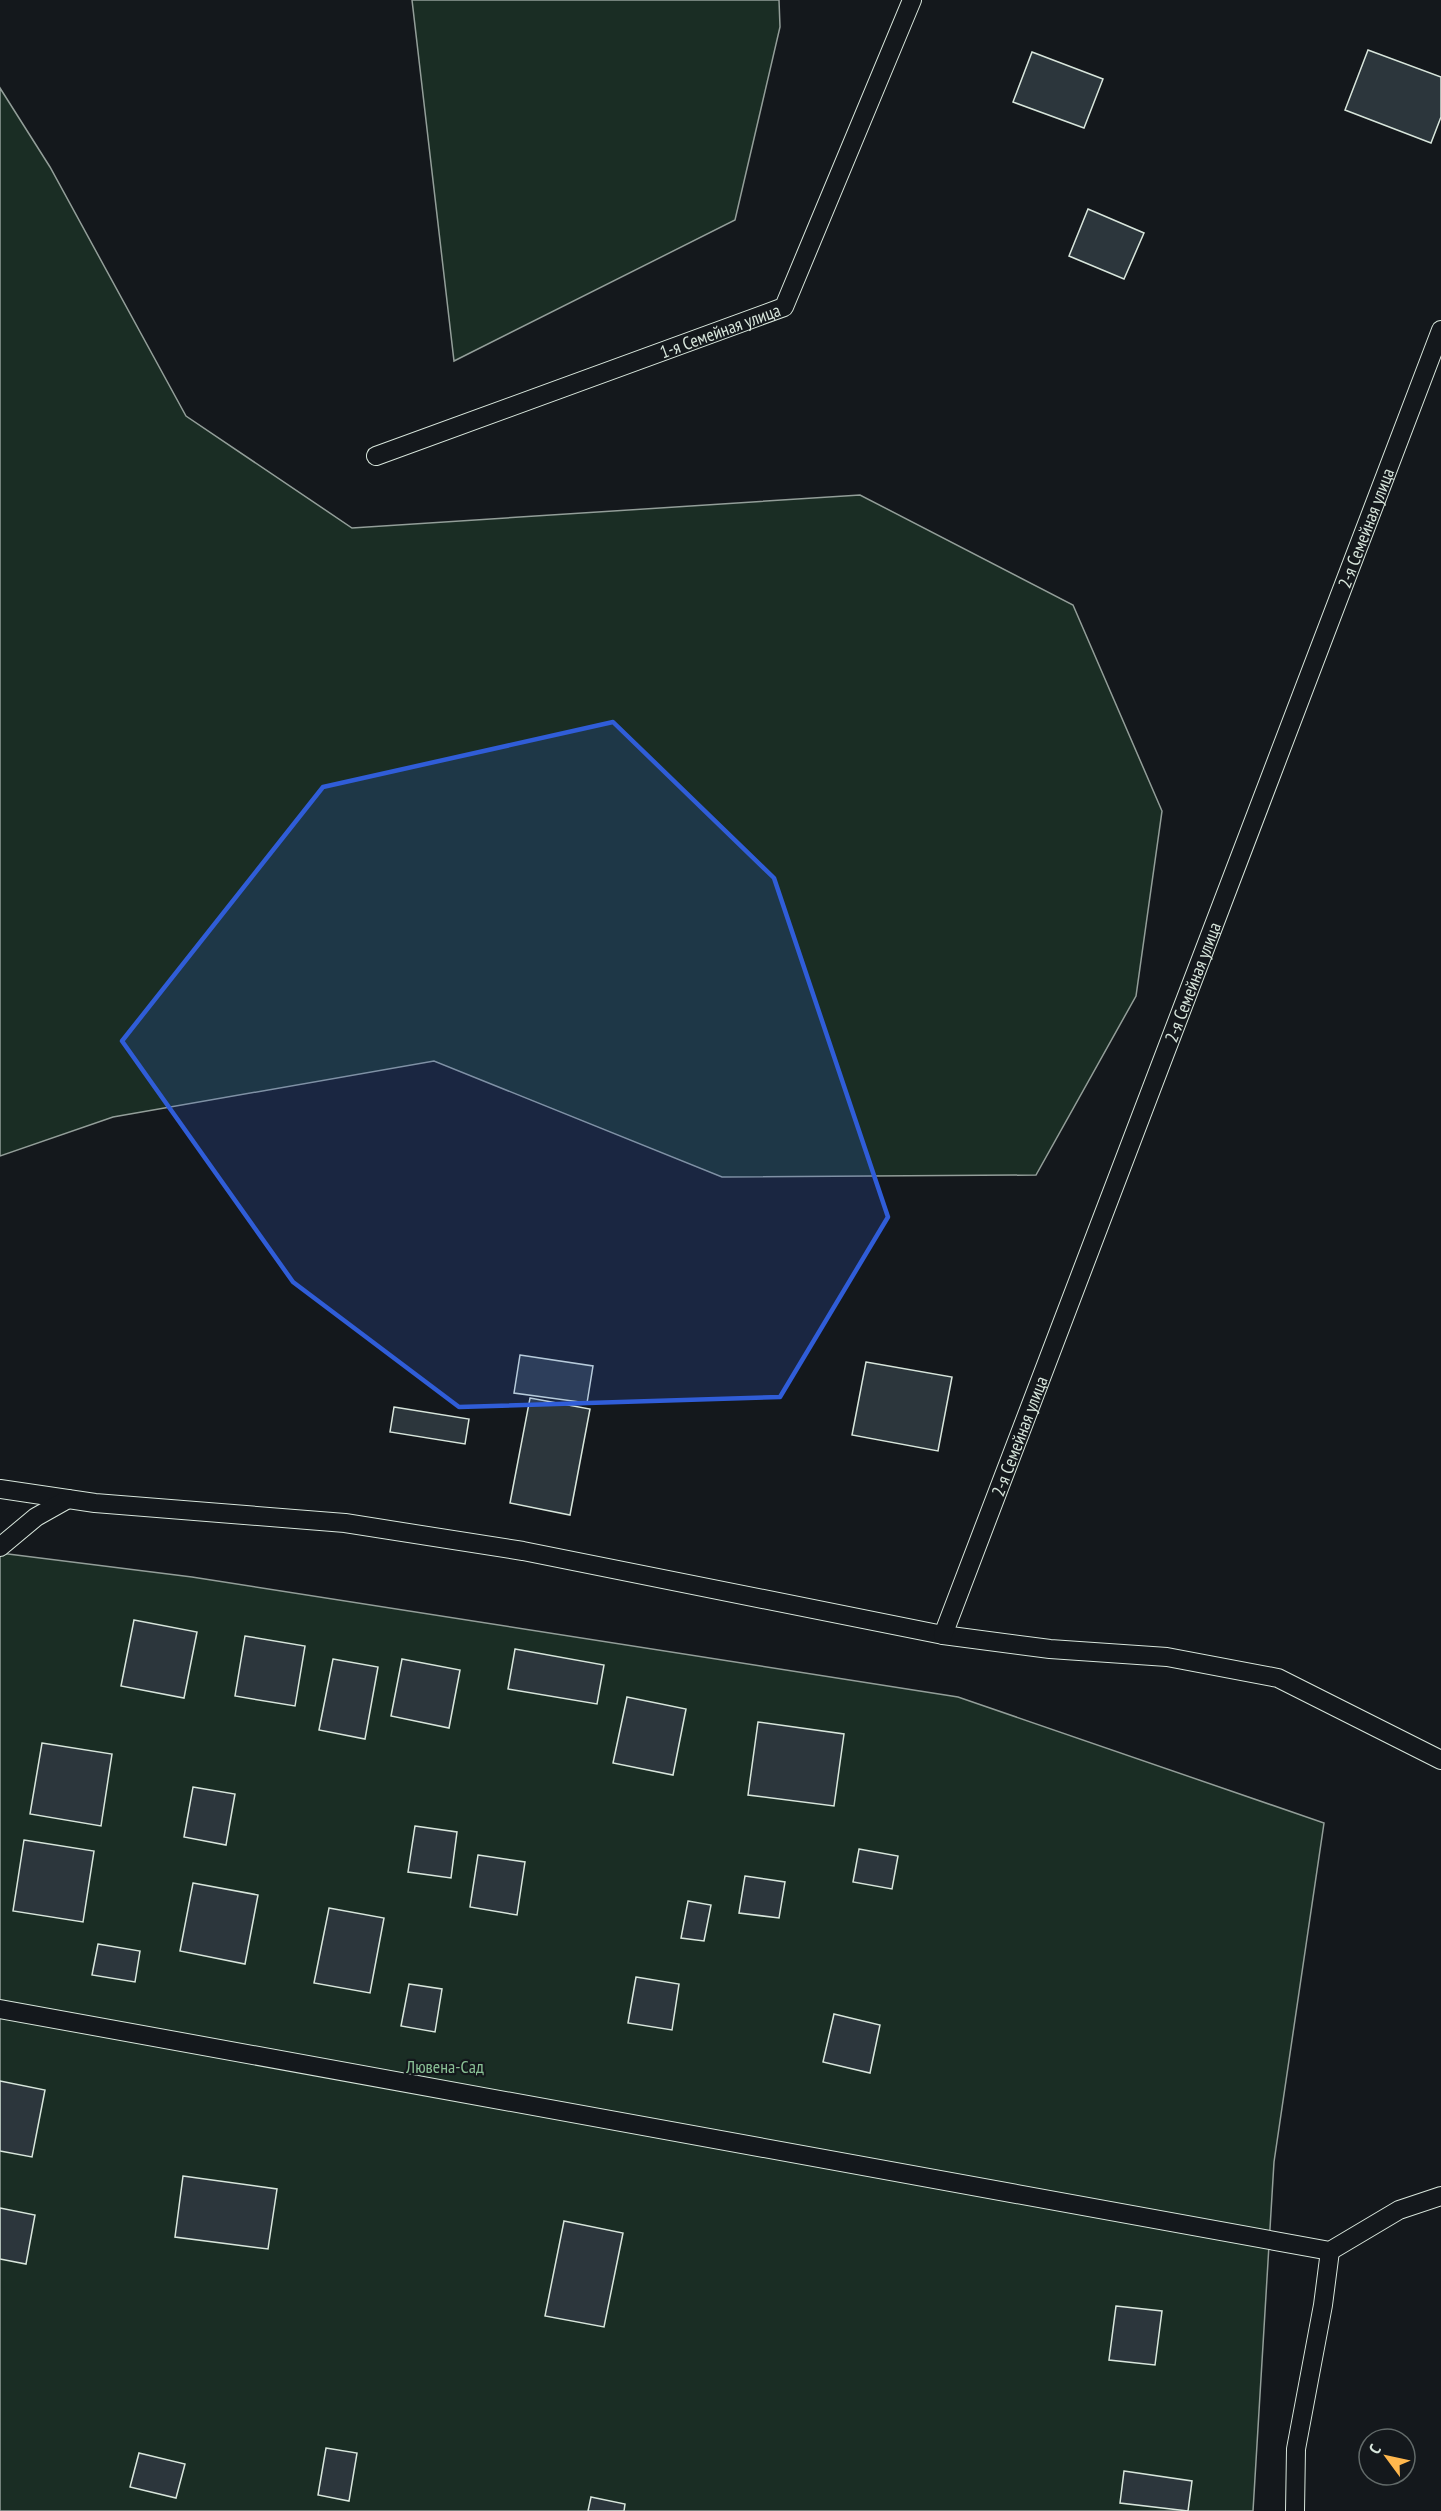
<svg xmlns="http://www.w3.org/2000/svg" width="1441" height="2511" font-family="'PT Sans Narrow',sans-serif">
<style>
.green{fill:#1a2d24;stroke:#939e99;stroke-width:1.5}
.building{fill:#2c363c;stroke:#d8e6dc;stroke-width:1.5}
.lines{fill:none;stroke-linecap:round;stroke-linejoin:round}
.lane-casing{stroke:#d8e6dc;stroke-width:20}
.lane{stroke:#14181c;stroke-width:18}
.marked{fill:#305dd8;fill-opacity:0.2;stroke:#305dd8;stroke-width:4.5;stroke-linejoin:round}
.labels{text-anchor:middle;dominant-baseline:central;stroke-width:4.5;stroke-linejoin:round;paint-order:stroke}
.street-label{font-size:18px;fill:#d8e6dc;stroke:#14181c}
.park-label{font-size:18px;fill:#8ac095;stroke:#14181c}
</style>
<rect width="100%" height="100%" fill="#14181c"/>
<g class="green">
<path d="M412 0H779L780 27 735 220 454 361Z"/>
<path d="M0 88 50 167 186 416 352 528 860 495 1073 605 1162 811 1136 996 1036 1175 722 1177 434 1061 113 1117 0 1156Z"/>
<path d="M0 1553 192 1577 958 1697 1324 1823 1274 2162 1253 2511H0Z"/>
</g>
<g class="building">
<path d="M1368 50 1441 77V117L1431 143 1345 110Z"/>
<path d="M1032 52 1103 79 1084 128 1013 102Z"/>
<path d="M1088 209 1144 233 1124 279 1069 256Z"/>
<path d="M520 1355 593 1366 587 1403 514 1393Z"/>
<path d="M866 1362 952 1377 938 1451 852 1435Z"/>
<path d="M530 1398 590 1409 570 1515 510 1503Z"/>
<path d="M394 1407 469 1419 465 1444 390 1432Z"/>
<path d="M134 1620 197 1632 184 1698 121 1686Z"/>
<path d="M245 1636 305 1646 295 1706 235 1696Z"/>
<path d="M515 1649 604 1665 597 1704 508 1689Z"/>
<path d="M333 1659 378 1667 365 1739 319 1730Z"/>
<path d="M402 1659 460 1670 449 1728 391 1716Z"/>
<path d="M627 1697 686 1709 673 1775 613 1763Z"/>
<path d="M758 1722 844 1734 834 1806 748 1795Z"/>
<path d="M42 1743 112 1754 101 1826 30 1814Z"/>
<path d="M193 1787 235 1794 226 1845 184 1837Z"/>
<path d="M415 1826 457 1832 451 1878 408 1872Z"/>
<path d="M24 1840 94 1851 83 1922 13 1911Z"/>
<path d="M859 1849 898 1856 892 1889 853 1882Z"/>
<path d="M478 1855 525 1862 517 1915 470 1907Z"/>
<path d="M745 1876 785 1882 779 1918 739 1913Z"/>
<path d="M193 1883 258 1895 245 1964 180 1951Z"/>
<path d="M688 1901 711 1905 704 1941 681 1938Z"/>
<path d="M329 1908 384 1918 370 1993 314 1983Z"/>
<path d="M98 1944 140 1951 135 1982 92 1975Z"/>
<path d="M636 1977 679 1984 672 2030 628 2023Z"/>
<path d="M409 1984 442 1989 435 2032 401 2026Z"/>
<path d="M834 2014 880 2025 870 2073 823 2062Z"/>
<path d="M0 2081 45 2090 32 2157 0 2151Z"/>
<path d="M183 2176 277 2189 268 2249 175 2237Z"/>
<path d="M0 2208 35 2215 26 2264 0 2259Z"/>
<path d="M564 2221 623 2233 604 2327 545 2316Z"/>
<path d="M1116 2306 1162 2311 1155 2365 1109 2360Z"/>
<path d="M326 2448 357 2453 349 2501 318 2495Z"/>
<path d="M139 2453 185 2464 176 2498 130 2487Z"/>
<path d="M1124 2471 1192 2481 1188 2511 1120 2503Z"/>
<path d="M591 2497 625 2504 624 2511H588Z"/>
</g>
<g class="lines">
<defs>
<g id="lane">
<path id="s1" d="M376 456 784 307 912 0"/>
<path d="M0 1489 95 1503 345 1523 523 1551 943 1635 1050 1649 1167 1657 1278 1678 1441 1760"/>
<path d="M0 1547 36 1517 68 1499"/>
<path id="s2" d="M943 1635 1441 330"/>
<path d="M0 2009 1330 2251 1399 2210 1441 2196"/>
<path d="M1295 2511 1296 2449 1323 2305 1330 2251"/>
</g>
</defs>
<use href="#lane" class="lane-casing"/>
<use href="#lane" class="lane"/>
</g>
<path class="marked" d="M613 722 774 878 888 1217 780 1397 459 1407 293 1282 122 1041 323 787Z"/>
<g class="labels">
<g class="street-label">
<text stroke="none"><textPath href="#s1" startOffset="366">1-я Семейная улица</textPath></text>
<text stroke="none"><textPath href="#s2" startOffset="1185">2-я Семейная улица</textPath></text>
<text stroke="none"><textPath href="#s2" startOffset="699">2-я Семейная улица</textPath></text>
<text stroke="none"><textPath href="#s2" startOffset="213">2-я Семейная улица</textPath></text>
</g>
<g class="park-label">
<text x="445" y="2066">Лювена-Сад</text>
</g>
</g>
<g transform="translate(1387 2457) rotate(303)"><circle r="28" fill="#14181c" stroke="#626a69" stroke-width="1.5"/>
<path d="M0-4.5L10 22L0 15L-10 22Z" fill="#ffb74d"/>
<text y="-9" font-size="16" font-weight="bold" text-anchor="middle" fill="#d8e6dc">С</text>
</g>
</svg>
